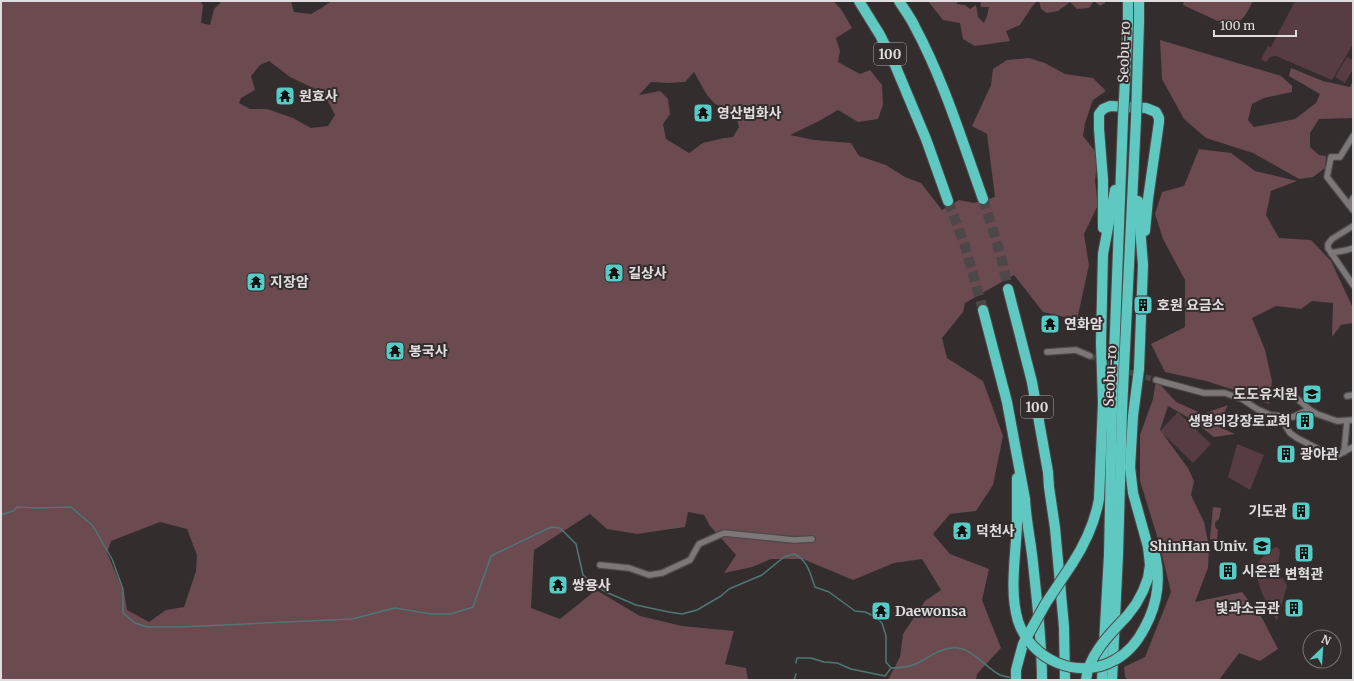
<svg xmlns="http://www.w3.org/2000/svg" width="1354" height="681" font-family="Merriweather,'Noto Sans KR',serif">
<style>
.green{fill:#573c41}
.forest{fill:#6b4a50;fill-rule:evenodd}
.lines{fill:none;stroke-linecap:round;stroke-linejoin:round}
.stream{stroke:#4e7875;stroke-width:1.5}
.street-tunnel{stroke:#4d4748;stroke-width:5.5;stroke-dasharray:5.5 3;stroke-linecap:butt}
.highway-tunnel{stroke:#4d4748;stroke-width:10;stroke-dasharray:10 5;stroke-linecap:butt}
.street-casing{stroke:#4e494a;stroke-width:8}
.highway-casing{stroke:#4e494a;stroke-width:12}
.street{stroke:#7e7778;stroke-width:5.5}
.highway{stroke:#5fc8c1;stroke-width:10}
.highway-bridge-casing{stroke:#4e494a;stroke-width:12;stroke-linecap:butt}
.highway-bridge{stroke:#5fc8c1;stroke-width:10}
.labels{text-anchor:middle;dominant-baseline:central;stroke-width:4;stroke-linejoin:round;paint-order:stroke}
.shield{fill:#332d2e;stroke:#ada8a9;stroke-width:1}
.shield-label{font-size:13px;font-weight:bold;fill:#e1ddde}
.street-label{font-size:14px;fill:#e1ddde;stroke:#332d2e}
.poi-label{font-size:14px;font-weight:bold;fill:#e1ddde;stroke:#332d2e;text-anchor:start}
</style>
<rect width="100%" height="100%" fill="#332d2e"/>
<g class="green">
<path d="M1295 1H1353V44L1332 80 1276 56 1270 57 1266 62 1261 59 1268 46 1271 47Z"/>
<path d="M1347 57 1353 60V69L1345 83 1335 77Z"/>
<path d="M1178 412 1211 444 1193 463 1160 431Z"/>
<path d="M1237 444 1264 455 1250 490 1228 477Z"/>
<path d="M1277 547 1280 550C1280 558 1276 566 1279 573 1280 578 1286 581 1287 586L1277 621C1267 604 1245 570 1266 554 1270 551 1272 548 1277 547Z"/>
</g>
<g class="forest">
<path d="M1 1H200L203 5 201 23 210 25 214 9 222 1H291L294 12 311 14 323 7 331 1H833L841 9 852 28 836 38 840 51 838 62 860 74 870 70 882 85 883 105 878 119 858 122 838 110 819 121 790 135 814 140 851 143 859 156 886 165 905 177 921 183 942 210 959 200 974 203 995 197 987 134 972 126 991 85 993 69 1007 60 1029 58 1045 63 1065 74 1093 78 1106 91 1093 100 1085 123 1083 136 1098 155 1095 181 1098 205 1084 234 1089 265 1077 320 1043 312 1014 275 965 303 963 312 942 338 947 358 983 381 1003 436 993 485 976 511 950 514 933 534 950 554 989 569 982 600 1001 648 977 674 976 680H888L900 657 903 634 925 601 941 590 922 559 894 563 853 580 803 559H771L752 567 724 573 736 555 710 526 704 515 688 512 685 527 637 534 607 529 590 514 534 550 531 608 560 619 596 590 640 616 682 626 734 631 725 664 746 668 748 680H1ZM269 61 290 77 324 93 335 115 328 126 311 128 293 118 267 109H250L239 103 241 98 255 90 251 76 260 65ZM694 72 707 95 715 104 734 111 739 127 733 137 724 138 703 143 689 153 666 139 663 124 670 114 668 99 660 91 639 95 651 82 668 83 685 82ZM160 522 187 529 197 555 196 571 184 607 166 610 149 622 127 610 124 592 107 553 111 541Z"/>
<path d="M928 1H958L957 4 965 5 970 9 976 5 978 17 984 23 987 16 989 7H981L980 1H1037L1031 8 1020 25 1006 31 1010 41 975 46 963 39 960 23 943 20Z"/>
<path d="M1039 1H1105V3L1100 6 1094 1 1089 8 1077 9 1070 2 1058 11 1047 13 1041 9Z"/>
<path d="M1184 1H1253C1245 16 1242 26 1222 23L1183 5Z"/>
<path d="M1160 40 1281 76 1292 86V92L1264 98 1252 104 1248 120 1254 127 1295 119 1316 103 1320 94 1289 76 1291 68 1323 81 1350 87 1353 81V118L1319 119 1310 133V147L1319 155 1326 156 1325 168 1313 177 1299 179 1253 153 1206 138 1184 119 1162 79Z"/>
<path d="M1199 149 1231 153 1255 171 1297 181 1271 191 1266 215 1279 238 1311 240 1331 261 1353 308V323L1341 325 1332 337 1333 303 1312 301 1301 309 1276 306 1252 318 1265 350 1272 381 1269 404 1244 393 1206 381 1165 372 1151 344 1185 327V280L1163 239 1155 214 1162 192 1184 186Z"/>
<path d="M1156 380 1176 402 1203 414 1228 405 1217 426 1235 434 1214 437 1191 419 1168 406 1160 430 1188 468 1194 481 1191 495 1204 522 1209 546 1208 568 1195 602 1242 592 1262 618 1278 649 1260 661 1239 653 1219 680H1128L1125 677 1124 667 1145 657 1171 592 1158 539 1140 481V435L1153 399Z"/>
<path d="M1213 507 1221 508 1219 519 1216 521C1214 524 1215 528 1218 530L1217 540 1210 539Z"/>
</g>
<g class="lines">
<g class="stream">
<path d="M1 515 13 511 17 507 36 508 71 507 93 526 112 559 123 589V613L135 623 147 627H179L352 619 395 608 431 614H451L473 607 491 556 551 527 560 528 576 544 583 575 592 583 606 592 636 605 669 612 682 614 697 610 721 596 729 589 762 575 784 557 794 554C808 560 810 574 815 587L829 592 855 611 865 612 874 616 882 623 886 636V662L891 668C901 668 910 667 918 663 930 657 938 649 952 648 972 646 984 667 1000 675 1003 676 1008 677 1012 678"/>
<path d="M796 663 797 658H811L824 662 837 663 851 669 885 676 891 668"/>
<path d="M794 680 796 674"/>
</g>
<path class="street-tunnel" d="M1090 356 1125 371 1156 380"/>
<g class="highway-tunnel">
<path d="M983 199 1001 256 1008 289"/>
<path d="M948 201 965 246 983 310"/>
</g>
<defs>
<g id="street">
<path d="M1353 198 1349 205 1353 210"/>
<path d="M1349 205 1327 177 1331 157H1340L1353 136"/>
<path d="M1353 226 1332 239 1328 244V248L1353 285"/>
<path d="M1331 253 1347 250 1353 248"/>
<path d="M1047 352 1076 350 1090 356"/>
<path d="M1156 380 1204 393H1225L1242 399 1257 409 1270 415 1293 417 1309 409 1317 414 1337 421 1353 420"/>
<path d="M1294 396 1309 409"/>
<path d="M1347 396 1353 395"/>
<path d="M1287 417 1285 425 1290 433 1297 438 1330 455 1336 456 1353 447"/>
<path d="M1344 452 1347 421"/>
<path d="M600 565 629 568 649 575 662 573 690 560 699 544 724 533 794 540 812 539"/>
</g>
<g id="highway">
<path d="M859 1 880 35 895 65 926 139 948 201"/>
<path d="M899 1C904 9 911 18 915 27 944 81 962 141 983 199"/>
<path d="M1128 21V1"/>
<path d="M1139 21V1"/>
<path d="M1103 228V180L1099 129V114L1103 109 1110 106 1146 108 1156 112 1159 118V122L1148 199 1145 231"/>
<path d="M1008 289 1032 382 1048 472 1049 487 1055 528 1064 627 1065 680"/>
<path d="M983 310 1007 402 1025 499C1026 521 1031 542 1033 563 1037 602 1042 641 1042 680"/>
<path d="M1017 478V524"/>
<path d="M1072 564C1085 544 1095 522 1099 499L1103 403 1101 343 1103 254 1115 190"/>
<path d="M1127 616 1136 604 1143 591 1148 578 1150 565 1148 547 1133 493 1130 467 1133 416 1139 369 1143 265 1138 201"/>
<path d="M1145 627C1158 603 1162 575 1153 548"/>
<path d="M1016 680V670L1023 644"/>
<path d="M1102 680 1109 555 1112 410 1123 119"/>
<path d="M1112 680 1118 555 1122 411 1136 119"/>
</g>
</defs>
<use href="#street" class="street-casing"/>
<use href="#highway" class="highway-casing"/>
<use href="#street" class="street"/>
<use href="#highway" class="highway"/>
<defs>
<g id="highway-bridge">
<path d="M1123 119 1128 21"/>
<path d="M1136 119 1139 21"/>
<path d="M1017 524C1016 554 1009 591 1018 621 1031 660 1078 681 1115 660 1128 653 1138 641 1145 627"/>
<path d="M1024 642 1046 603 1072 564"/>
<path d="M1086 680C1088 655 1110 634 1127 616"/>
</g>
</defs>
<use href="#highway-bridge" class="highway-bridge-casing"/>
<use href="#highway-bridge" class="highway-bridge"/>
</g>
<defs>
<symbol id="temple-square" viewBox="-11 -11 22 22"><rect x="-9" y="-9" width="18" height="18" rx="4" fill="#54cdc7" stroke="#332d2e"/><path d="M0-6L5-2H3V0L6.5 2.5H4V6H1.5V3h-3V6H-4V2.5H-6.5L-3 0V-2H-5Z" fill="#111"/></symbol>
<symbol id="building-square" viewBox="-11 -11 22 22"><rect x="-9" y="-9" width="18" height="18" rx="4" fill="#54cdc7" stroke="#332d2e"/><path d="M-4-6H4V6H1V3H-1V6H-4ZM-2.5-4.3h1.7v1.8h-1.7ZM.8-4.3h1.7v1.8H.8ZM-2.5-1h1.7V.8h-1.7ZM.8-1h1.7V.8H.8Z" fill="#111"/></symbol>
<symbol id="school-square" viewBox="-11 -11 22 22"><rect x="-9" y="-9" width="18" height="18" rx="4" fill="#54cdc7" stroke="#332d2e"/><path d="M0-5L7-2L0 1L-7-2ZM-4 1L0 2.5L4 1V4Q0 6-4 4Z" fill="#111"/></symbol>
<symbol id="university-square" viewBox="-11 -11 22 22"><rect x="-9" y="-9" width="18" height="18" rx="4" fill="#54cdc7" stroke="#332d2e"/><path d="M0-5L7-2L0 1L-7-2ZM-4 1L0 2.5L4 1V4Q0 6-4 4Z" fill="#111"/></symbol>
</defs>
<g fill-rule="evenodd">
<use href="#temple-square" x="274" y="85" width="22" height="22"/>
<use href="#temple-square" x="692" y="102" width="22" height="22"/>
<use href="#temple-square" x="603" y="262" width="22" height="22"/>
<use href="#temple-square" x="245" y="271" width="22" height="22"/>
<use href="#building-square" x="1132" y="294" width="22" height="22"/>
<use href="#temple-square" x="1039" y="313" width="22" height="22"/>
<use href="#temple-square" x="384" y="340" width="22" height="22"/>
<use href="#school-square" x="1301" y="383" width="22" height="22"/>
<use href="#building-square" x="1294" y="410" width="22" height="22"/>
<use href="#building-square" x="1275" y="443" width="22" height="22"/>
<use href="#building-square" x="1290" y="500" width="22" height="22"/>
<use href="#temple-square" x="951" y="520" width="22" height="22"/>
<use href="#university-square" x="1251" y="535" width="22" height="22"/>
<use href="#building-square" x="1293" y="542" width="22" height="22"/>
<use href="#building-square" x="1217" y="560" width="22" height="22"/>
<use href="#temple-square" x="547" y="574" width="22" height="22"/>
<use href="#building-square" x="1283" y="597" width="22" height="22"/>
<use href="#temple-square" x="870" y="600" width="22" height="22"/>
</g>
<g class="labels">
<g class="shield">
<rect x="874" y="43" width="32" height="22" rx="3"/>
<rect x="1021" y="396" width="32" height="22" rx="3"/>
</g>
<g class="shield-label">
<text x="890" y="54">100</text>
<text x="1037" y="407">100</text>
</g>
<g class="street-label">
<text transform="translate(1124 52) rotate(-88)">Seobu-ro</text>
<text transform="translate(1110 376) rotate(-87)">Seobu-ro</text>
</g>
<g class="poi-label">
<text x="299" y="96">원효사</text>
<text x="717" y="113">영산법화사</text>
<text x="628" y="273">길상사</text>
<text x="270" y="282">지장암</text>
<text x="1157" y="305">호원 요금소</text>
<text x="1064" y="324">연화암</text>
<text x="409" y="351">봉국사</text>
<text x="1298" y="394" text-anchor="end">도도유치원</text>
<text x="1291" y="421" text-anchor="end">생명의강장로교회</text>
<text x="1300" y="454">광야관</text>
<text x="1287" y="511" text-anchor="end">기도관</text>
<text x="976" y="531">덕천사</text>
<text x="1248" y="546" text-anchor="end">ShinHan Univ.</text>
<text x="1242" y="571">시온관</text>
<text x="1304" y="574" text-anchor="middle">변혁관</text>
<text x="572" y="585">쌍용사</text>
<text x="1280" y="608" text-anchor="end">빛과소금관</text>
<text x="895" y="611">Daewonsa</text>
</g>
</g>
<rect width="1354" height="681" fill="none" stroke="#e1ddde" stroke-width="4"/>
<g transform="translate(1322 649) rotate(25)"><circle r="19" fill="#332d2e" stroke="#797374"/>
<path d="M0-3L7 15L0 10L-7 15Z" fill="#54cdc7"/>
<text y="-6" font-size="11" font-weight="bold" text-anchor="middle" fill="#e1ddde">N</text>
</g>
<path d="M1214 30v6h82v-6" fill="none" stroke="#e1ddde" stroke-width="2"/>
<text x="1220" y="30" font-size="12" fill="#e1ddde" stroke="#332d2e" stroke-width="3" paint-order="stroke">100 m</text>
</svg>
